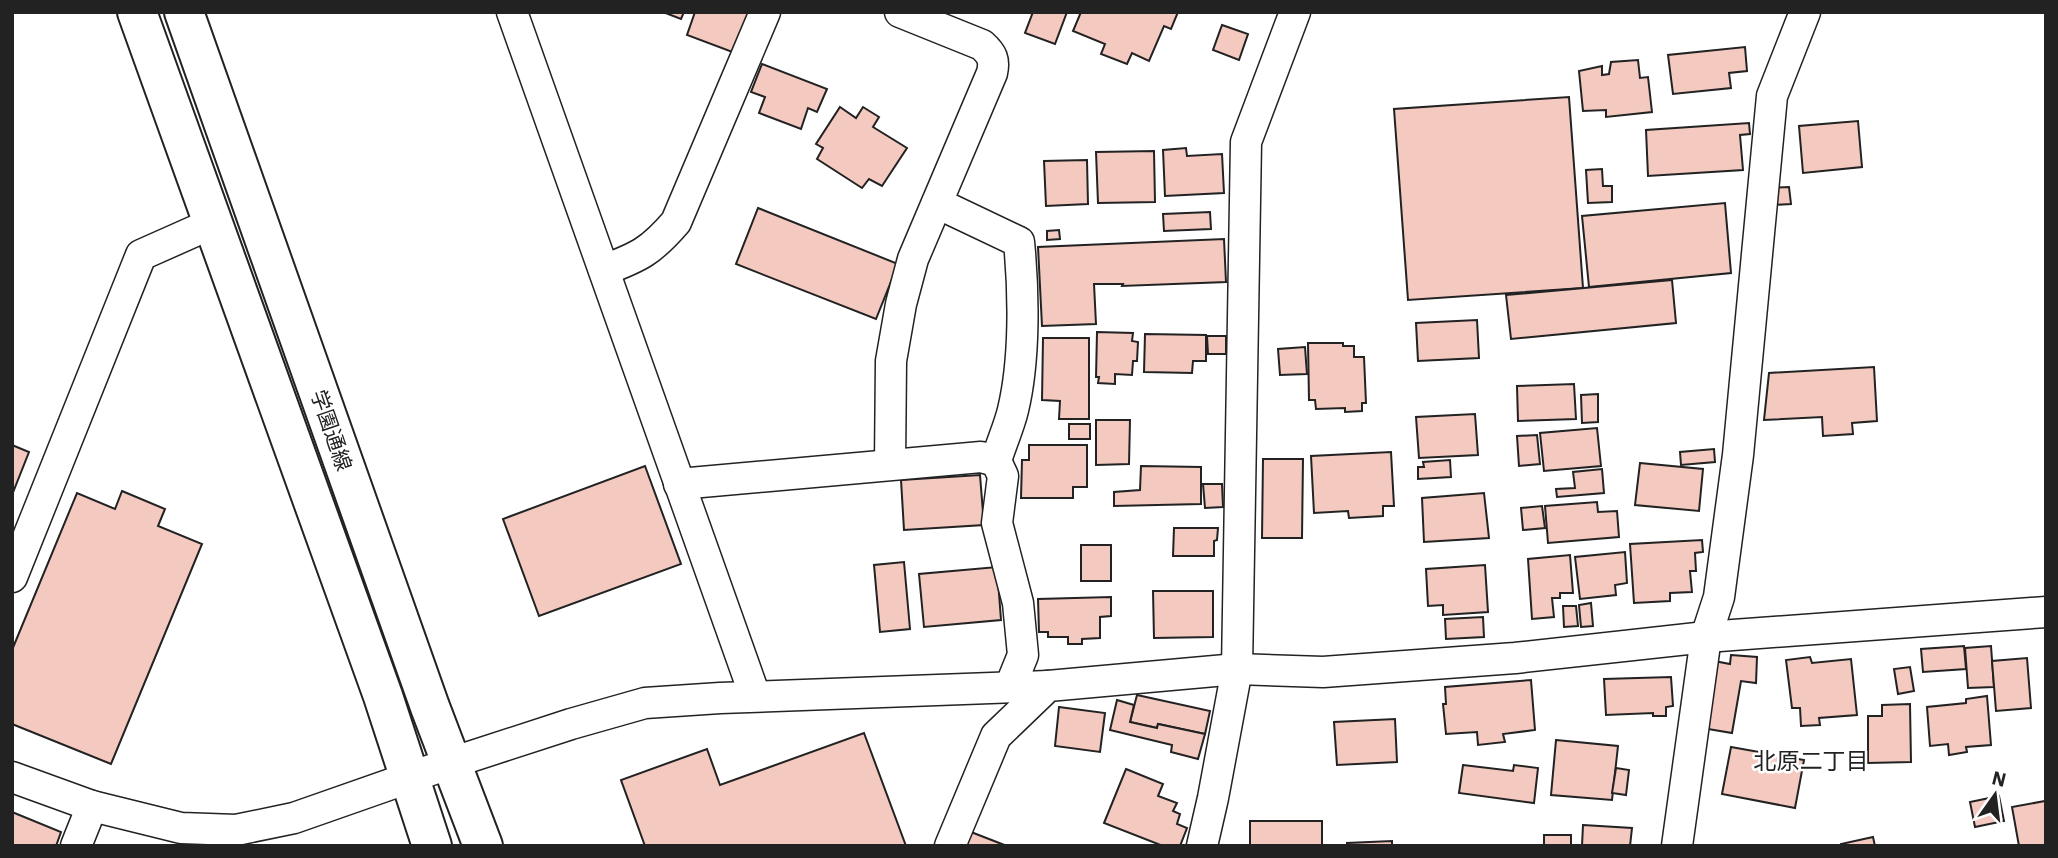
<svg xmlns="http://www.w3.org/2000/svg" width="2058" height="858" font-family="'IBM Plex Sans','Noto Sans JP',sans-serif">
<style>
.building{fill:#f3c9c0;stroke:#222;stroke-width:2}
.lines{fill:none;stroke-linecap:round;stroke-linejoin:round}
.street-casing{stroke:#222;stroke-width:33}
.secondary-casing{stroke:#222;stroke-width:42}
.street{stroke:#fff;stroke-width:30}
.secondary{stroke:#fff;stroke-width:38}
.labels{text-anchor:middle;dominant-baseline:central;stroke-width:5;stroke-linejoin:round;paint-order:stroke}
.street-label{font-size:21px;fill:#222;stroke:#fff}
.neighbourhood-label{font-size:23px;fill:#222;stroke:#fff}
</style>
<rect width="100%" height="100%" fill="#fff"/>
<g class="building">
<path d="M663 12H684L681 19Z"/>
<path d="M695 12H750L735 53 687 35Z"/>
<path d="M1033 12H1067L1055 44 1025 33Z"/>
<path d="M1081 12H1178L1171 29 1164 26 1149 61 1132 53 1127 64 1101 54 1105 44 1073 31Z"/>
<path d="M1222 25 1248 34 1239 60 1213 50Z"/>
<path d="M1745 47 1747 71 1729 73 1731 88 1673 94 1668 55Z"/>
<path d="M1638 60 1640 78 1648 77 1652 112 1606 117V110L1583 111 1579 71 1602 66V75L1609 74 1611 62Z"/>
<path d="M762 64 827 89 817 112 808 108 801 129 759 113 765 97 751 92Z"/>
<path d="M1569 97 1583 288 1408 300 1394 109Z"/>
<path d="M840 107 856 118 863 107 879 117 873 127 907 148 882 186 869 179 862 188 817 159 823 148 816 144Z"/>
<path d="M1858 121 1862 167 1803 173 1799 126Z"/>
<path d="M1749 123 1750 134 1740 135 1743 170 1648 176 1646 130Z"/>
<path d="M1186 148 1187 156 1222 154 1224 193 1165 196 1163 150Z"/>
<path d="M1154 151 1155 202 1098 203 1096 152Z"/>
<path d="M1087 160 1088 204 1046 206 1044 161Z"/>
<path d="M1602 169 1603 186H1612V202L1588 203 1586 170Z"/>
<path d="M1789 187 1791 204 1771 205 1770 188Z"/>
<path d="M1725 203 1731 273 1589 287 1582 216Z"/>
<path d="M758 208 898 264 876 319 736 264Z"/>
<path d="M1210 212 1211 229 1164 231 1163 214Z"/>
<path d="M1059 230 1060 239 1047 240V231Z"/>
<path d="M1224 239 1226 282 1122 286 1123 284H1094L1096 324 1042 326 1038 247Z"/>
<path d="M1672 280 1676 323 1511 339 1506 295Z"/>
<path d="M1477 320 1479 358 1418 361 1416 323Z"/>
<path d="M1097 332 1133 333 1132 341 1138 342 1137 361H1133L1132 375 1115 374V384L1098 383 1099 377H1096Z"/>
<path d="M1145 334 1206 335V361H1193L1192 373 1144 372Z"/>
<path d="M1207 336H1226V354H1208Z"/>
<path d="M1043 338H1089V419H1059L1060 401 1042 400Z"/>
<path d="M1308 343H1343V346H1354V357H1364L1366 403H1362V411L1345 412V408L1316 409 1315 400H1309Z"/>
<path d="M1305 347 1307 374 1280 375 1278 349Z"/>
<path d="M1874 367 1877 421 1852 423 1853 434 1823 436 1822 417 1764 420 1769 373Z"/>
<path d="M1574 384 1576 419 1518 421 1517 386Z"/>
<path d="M1598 394V422L1582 423 1581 395Z"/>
<path d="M1475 414 1478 455 1419 458 1416 417Z"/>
<path d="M1096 420H1130L1129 464 1096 465Z"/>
<rect x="1069" y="424" width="21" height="15"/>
<path d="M1597 428 1601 466 1544 471 1540 433Z"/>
<path d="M1537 435 1540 464 1519 466 1517 436Z"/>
<path d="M12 445 29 452 12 495Z"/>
<path d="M1029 445H1087V487H1073V498H1021L1022 460H1029Z"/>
<path d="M1714 449 1715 462 1681 465 1680 452Z"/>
<path d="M1391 452 1394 506H1383V516L1349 518 1348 511 1314 513 1311 456Z"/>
<path d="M1263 459H1303L1302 538H1262Z"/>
<path d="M1450 460 1451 477 1418 479V467H1424L1423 462Z"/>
<path d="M1640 463 1703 469 1699 511 1635 505Z"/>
<path d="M645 466 681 564 539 616 503 519Z"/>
<path d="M1141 466 1201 467V504L1114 506V492L1140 490Z"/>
<path d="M1602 469 1604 493 1557 497 1556 489 1575 488 1573 472Z"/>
<path d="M980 475 984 525 904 530 901 480Z"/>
<path d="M1203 484H1222L1223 507 1205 508Z"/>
<path d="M122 491 165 509 158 526 202 544 111 764 12 724V650L77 493 115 509Z"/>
<path d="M1484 493 1489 538 1424 542 1422 498Z"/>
<path d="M1597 502 1598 512 1617 511 1619 537 1548 543 1545 506Z"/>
<path d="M1542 506 1545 528 1523 530 1521 508Z"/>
<path d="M1174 528H1218L1217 540 1214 541V556H1173Z"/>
<path d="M1702 540 1703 552 1695 553 1696 571H1690L1692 592 1670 593V601L1634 603 1630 544Z"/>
<rect x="1081" y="545" width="30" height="36"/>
<path d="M1625 552 1627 583 1615 585 1616 595 1580 599 1575 557Z"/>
<path d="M1570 555 1573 593H1560V598H1552L1554 617 1532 619 1528 559Z"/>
<path d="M904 562 910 629 880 632 874 565Z"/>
<path d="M1485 565 1488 612 1443 615V605L1428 606 1426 569Z"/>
<path d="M997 567 1001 620 924 627 919 574Z"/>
<path d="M1153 591H1213V637L1154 638Z"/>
<path d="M1111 597V616L1100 617V638L1082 639V644H1068V637H1048V632H1039L1038 599Z"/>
<path d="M1591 603 1593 626 1581 627 1579 605Z"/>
<path d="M1563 606H1576L1578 626 1564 627Z"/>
<path d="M1483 617 1484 637 1446 639 1445 619Z"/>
<path d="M1964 646 1966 669 1923 672 1921 649Z"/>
<path d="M1991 646 1994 687 1968 688 1965 648Z"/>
<path d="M1731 655 1757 657 1756 683 1741 681 1732 733 1702 728 1714 661 1730 664Z"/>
<path d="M1810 657 1812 663 1851 659 1857 715 1819 718 1820 725 1801 726 1800 708H1792L1786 660Z"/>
<path d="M2027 658 2031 708 1996 711 1992 661Z"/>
<path d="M1910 667 1914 691 1898 694 1894 669Z"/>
<path d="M1671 677 1673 706 1666 707V716H1653V713L1606 715 1604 679Z"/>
<path d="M1531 680 1535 730 1503 734 1505 742 1478 745 1477 732 1446 734 1443 704H1446L1445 687Z"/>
<path d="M1137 695 1210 711 1205 734 1158 724 1157 728 1130 722Z"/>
<path d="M1987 696 1991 745 1966 747 1967 752 1949 755 1948 744 1930 746 1927 707 1966 703V699Z"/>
<path d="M1117 700 1134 705 1130 722 1157 728 1158 724 1205 734 1198 759 1171 752 1172 745 1110 730Z"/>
<path d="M1910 704 1911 762 1868 763V716H1882V705Z"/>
<path d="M1059 707 1105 713 1100 752 1055 746Z"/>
<path d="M1395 719 1397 762 1337 765 1334 722Z"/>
<path d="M864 733 906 846H645L621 780 707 749 720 785Z"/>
<path d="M1556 740 1618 746 1612 800 1551 795Z"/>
<path d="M1731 747 1804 760 1795 808 1722 794Z"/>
<path d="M1463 765 1513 771 1514 765 1538 768 1534 803 1459 793Z"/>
<path d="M1616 768 1629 770 1626 795 1612 793Z"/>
<path d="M1126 769 1163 784 1158 796 1177 803 1173 811 1180 814 1177 824 1187 828 1180 846H1163L1104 823Z"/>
<path d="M1999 796 2004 821 1975 827 1970 802Z"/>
<path d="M2045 801 2046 846H2019L2012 807Z"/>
<path d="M12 812 61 832 56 846H12Z"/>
<rect x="1250" y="821" width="72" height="25"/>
<path d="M1583 825 1632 828 1630 846H1582Z"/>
<path d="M971 832 1007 846H966Z"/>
<rect x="1544" y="835" width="27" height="11"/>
<path d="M1873 837 1875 846H1841V844Z"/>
<path d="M1392 841V846H1347V843Z"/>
</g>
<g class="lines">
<defs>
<g id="street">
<path d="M512 12 755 696"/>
<path d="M937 203 1019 242C1024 293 1025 360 1013 410 1009 427 1001 444 996 461"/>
<path d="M604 270C639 257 651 251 676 222L765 12"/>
<path d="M890 464 891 361 901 304 913 259 992 73C995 60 992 54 982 45L900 12"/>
<path d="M679 484 981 457 996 461 1003 476 997 523 1018 603 1023 655 1010 687"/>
<path d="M12 577 141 255 213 223"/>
<path d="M12 777 92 806 181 828 236 830 294 818 451 763 571 724 645 703 720 698 1048 686"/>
<path d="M76 846 92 806"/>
<path d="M950 846 996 736 1048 686 1237 669 1323 672 1515 658 1706 637 2046 612"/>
<path d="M1202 846 1213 798 1237 669 1246 142 1295 12"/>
<path d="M1677 846 1706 637 1719 597 1738 455 1772 96 1805 12"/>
</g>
<g id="secondary">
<path d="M137 12 383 696 432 846"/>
<path d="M184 12 430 707 483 846"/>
</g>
</defs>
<use href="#street" class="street-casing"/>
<use href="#secondary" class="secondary-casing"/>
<use href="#street" class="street"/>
<use href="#secondary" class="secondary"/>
</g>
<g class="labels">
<g class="street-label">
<text transform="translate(332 430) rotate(71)">学園通線</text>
</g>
<g class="neighbourhood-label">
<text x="1811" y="760">北原二丁目</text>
</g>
</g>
<rect width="2058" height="858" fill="none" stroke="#222222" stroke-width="28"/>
<g transform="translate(1995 795) rotate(14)" stroke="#ffffff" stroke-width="5" paint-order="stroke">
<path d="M0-5L12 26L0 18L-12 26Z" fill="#222222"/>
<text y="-10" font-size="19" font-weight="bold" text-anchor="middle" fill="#222222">N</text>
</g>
</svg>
